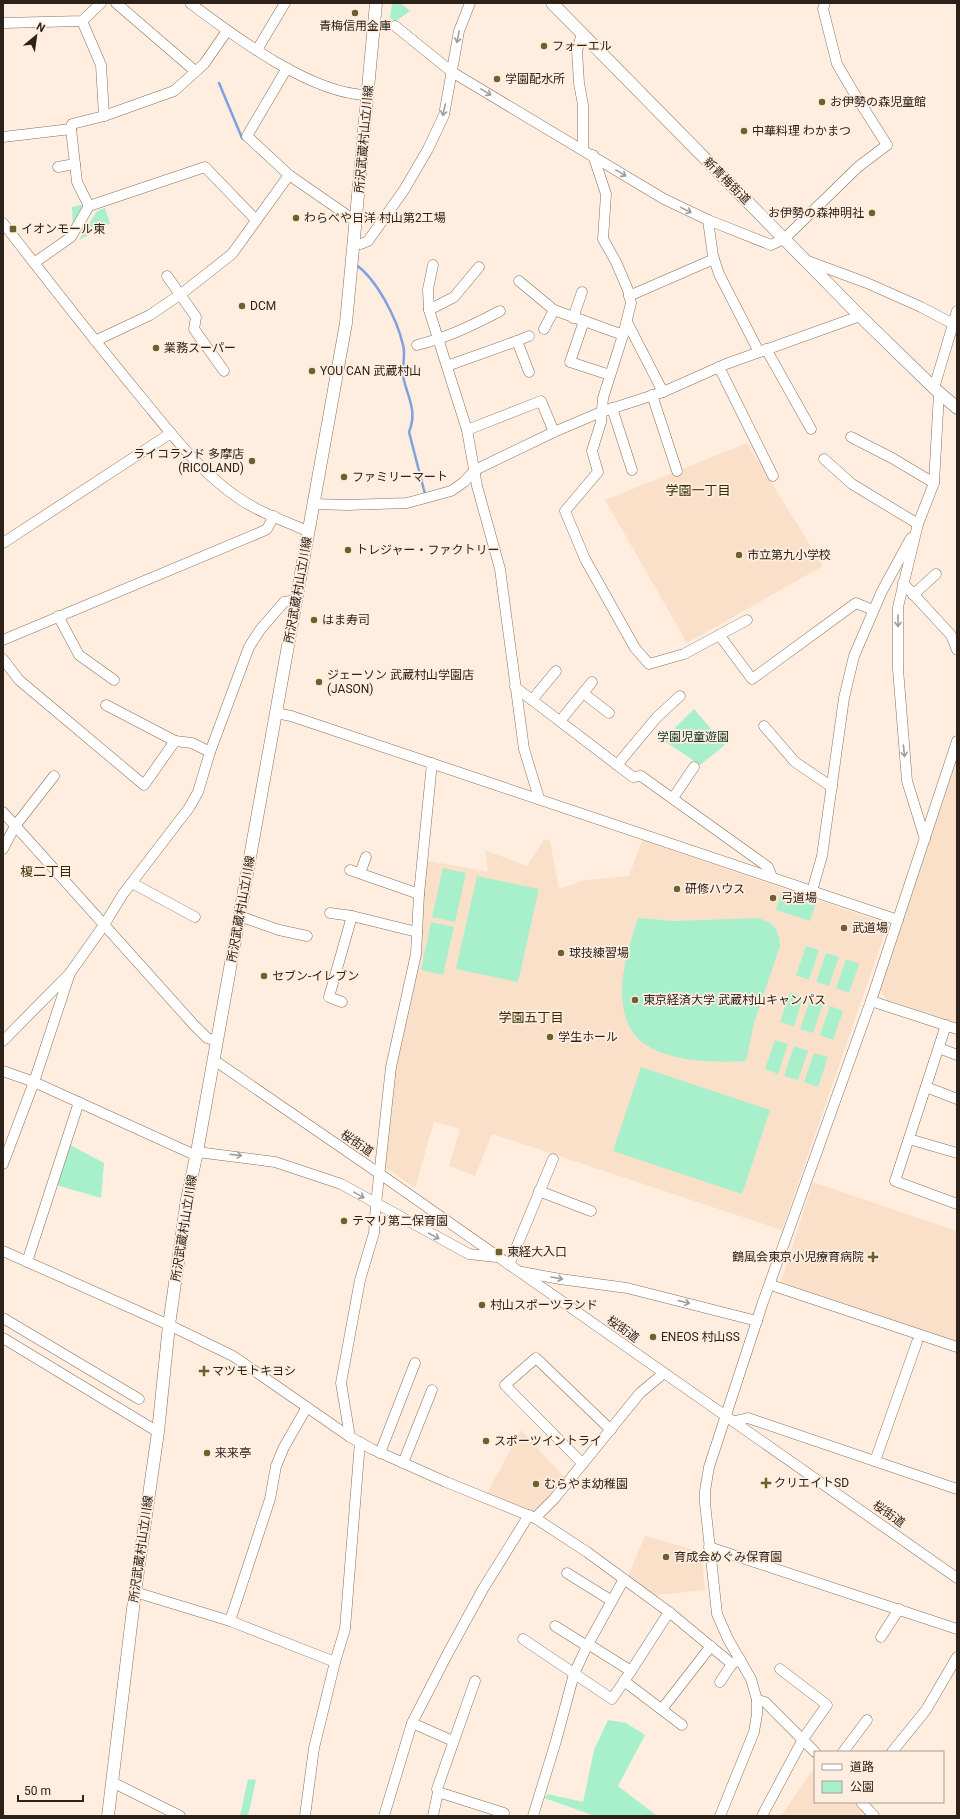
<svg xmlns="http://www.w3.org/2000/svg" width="960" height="1819" font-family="Roboto,'Noto Sans JP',sans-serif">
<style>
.built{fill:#fbe0c9}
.green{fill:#a7f0cb}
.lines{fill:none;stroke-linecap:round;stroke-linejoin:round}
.stream{stroke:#7fa1df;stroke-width:2.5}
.minor-casing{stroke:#88705b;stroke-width:11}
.major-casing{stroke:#88705b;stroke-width:13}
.minor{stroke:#fff;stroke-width:10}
.major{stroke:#fff;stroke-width:12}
.oneway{stroke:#a09c98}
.poi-dot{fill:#6c602d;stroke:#ffeee0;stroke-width:1.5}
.labels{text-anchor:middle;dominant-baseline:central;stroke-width:3.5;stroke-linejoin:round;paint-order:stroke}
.poi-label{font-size:12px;fill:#2c221a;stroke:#ffeee0;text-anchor:start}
.street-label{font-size:12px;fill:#2c221a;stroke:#ffeee0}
.park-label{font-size:12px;fill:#0c3222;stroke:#ffeee0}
.neighbourhood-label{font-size:13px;fill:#352d01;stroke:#ffeee0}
</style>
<rect width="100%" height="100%" fill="#ffeee0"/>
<g class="built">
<path d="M747 443 823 566 687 643 605 500Z"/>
<path d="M957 755V1023L887 1000 879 989Z"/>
<path d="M544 839 550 841 559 889 585 880 629 876 642 840 882 922 886 930 782 1230 492 1134 475 1176 449 1166 460 1129 434 1122 415 1188 382 1165 425 860 488 872 485 850 527 866Z"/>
<path d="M813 1182 957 1231V1342L781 1282Z"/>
<path d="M521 1430 567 1480 534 1514 486 1495Z"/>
<path d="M645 1536 702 1552 705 1590 658 1595 656 1599 627 1578Z"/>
<path d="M815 1767V1802H854L867 1816H781Z"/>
</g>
<g class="green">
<path d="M392 3H401L410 11 395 22 390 17Z"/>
<path d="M85 204 73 229 72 207Z"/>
<path d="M105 208 110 224 87 232 88 235 79 240 97 211Z"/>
<path d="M694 709 725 745 700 765 663 740Z"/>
<path d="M443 868 466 873 455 922 432 917Z"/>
<path d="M477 876 539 889 518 982 456 969Z"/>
<path d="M782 891 816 903 810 921 776 910Z"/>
<path d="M638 918 674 921 758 918C774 923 779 929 780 946L754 1023 746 1061C711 1063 647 1063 629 1026 613 993 628 950 638 918Z"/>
<path d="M431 922 454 927 443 975 421 970Z"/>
<path d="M806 946 819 950 809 980 796 975Z"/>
<path d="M826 953 839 957 829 986 816 982Z"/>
<path d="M846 959 859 964 849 993 836 988Z"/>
<path d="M790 992 803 997 794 1026 780 1022Z"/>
<path d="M810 1000 823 1004 813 1033 800 1029Z"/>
<path d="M830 1006 843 1011 833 1040 820 1035Z"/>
<path d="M775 1040 788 1044 778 1074 765 1069Z"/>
<path d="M794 1046 808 1051 798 1080 784 1076Z"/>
<path d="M814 1053 828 1057 818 1087 804 1082Z"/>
<path d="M641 1067 770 1110 742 1194 613 1151Z"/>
<path d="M68 1144 104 1163 101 1198 56 1185Z"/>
<path d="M608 1720 626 1723 645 1735 618 1786 657 1816H595L544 1798 548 1794 583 1802 594 1750Z"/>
<path d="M248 1779 256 1780 248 1816H240Z"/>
</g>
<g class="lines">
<g class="stream">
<path d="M219 83 242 138 245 140"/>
<path d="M355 264C377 279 397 319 403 345 406 354 402 366 403 376 407 397 418 410 409 432L425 494"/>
</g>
<defs>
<g id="minor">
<path d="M116 3 195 71"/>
<path d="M190 3C234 36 312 95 368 95"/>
<path d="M82 21 101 65 104 116"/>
<path d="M3 23 82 21 101 3"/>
<path d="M395 26 452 72 664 199 708 220 771 245 784 239 858 167 887 145 854 93 837 64 823 9 825 3"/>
<path d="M582 33 577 51 579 83 583 105V150"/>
<path d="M257 50 285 3"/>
<path d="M287 68 247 136 289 175 357 222"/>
<path d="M71 129 77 182 89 206"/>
<path d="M3 137 71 129 72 124 104 116 174 91 204 64 227 31"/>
<path d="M593 155 606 194 603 239 616 262 628 290 631 303 623 335 603 398 601 422 592 451 598 472 565 511 585 559 635 648 649 664 684 654 747 620"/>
<path d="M58 167 75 164"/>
<path d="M708 220 713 256 719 274 759 352"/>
<path d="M3 223C48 281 94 340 141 397 170 432 199 471 237 497 258 512 284 521 308 531"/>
<path d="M355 243 361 244 368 241 404 190 428 149 444 115 459 31 470 3"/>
<path d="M805 260 867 283 921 307 957 326"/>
<path d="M34 263 71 237 89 206 205 167 256 220"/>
<path d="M433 265 428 289 429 310 467 430 477 486 500 569 524 749 539 798"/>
<path d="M167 276 196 317 194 329 224 371"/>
<path d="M519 281 554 310 623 335"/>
<path d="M629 296 714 259"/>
<path d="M429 310 454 297 479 267"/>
<path d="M573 318 582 292"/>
<path d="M584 321 570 362 610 375"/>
<path d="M627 322 663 392"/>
<path d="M544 329 554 310"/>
<path d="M95 341 150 315 181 294 232 254 289 175"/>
<path d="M517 341 529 336"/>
<path d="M417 345C447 338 473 325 500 311"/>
<path d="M766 349 811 429"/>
<path d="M447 366 517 341 529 372"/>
<path d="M719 367 773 476"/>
<path d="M934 388 957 311"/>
<path d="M652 395 677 471"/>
<path d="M612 408 632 470"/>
<path d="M467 430 541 401 554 432"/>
<path d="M851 437 892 458 934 483"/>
<path d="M824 459 852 484 918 524"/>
<path d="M313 504 347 505 407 503 451 491 464 482 475 470 554 432 601 412 663 392 726 364 860 316"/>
<path d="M3 543 171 433"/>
<path d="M903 583 951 635 957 650"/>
<path d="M913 595 936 574"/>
<path d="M58 616 79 655 114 680"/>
<path d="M720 636 752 679 856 603 873 610"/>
<path d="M3 640 261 532 267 529 274 516"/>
<path d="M3 659 19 680 144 785 175 741 192 743 210 752"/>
<path d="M515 687 633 777 641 776 768 867 772 877"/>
<path d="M583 693 609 713"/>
<path d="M532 700 556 671"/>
<path d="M106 705 175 741"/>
<path d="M276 713 291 716 898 920"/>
<path d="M560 721 592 682"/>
<path d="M764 726 795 762 832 787"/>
<path d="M617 765 657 717 680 696"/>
<path d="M673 798 694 767"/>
<path d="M3 812 194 1025 207 1038 217 1041"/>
<path d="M925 839 907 781 898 669V607L918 524 934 483 939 393"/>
<path d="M3 849 15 826 54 776"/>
<path d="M350 870 419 894"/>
<path d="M360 873 366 857"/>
<path d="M132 883 195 917"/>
<path d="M812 891 822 856 844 698 854 656 882 591 911 538"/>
<path d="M330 913 352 916 417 932"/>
<path d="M239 916 279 930 307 936"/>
<path d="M871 1001 957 1029"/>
<path d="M342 1002 329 997 352 916"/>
<path d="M946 1025 895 1181 957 1204"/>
<path d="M3 1041 70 973 104 925 123 894 189 808 198 792 210 752 249 647 260 630 284 602 296 600"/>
<path d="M939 1048 957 1055"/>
<path d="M214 1060 380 1174 957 1578"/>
<path d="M3 1071 34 1082 197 1156"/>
<path d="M926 1087 957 1099"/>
<path d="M909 1139 957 1153"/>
<path d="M197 1152 275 1162 341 1184 469 1254 496 1257"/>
<path d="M3 1164 34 1082 70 973"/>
<path d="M539 1191 591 1211"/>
<path d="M3 1251 169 1325 233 1356 350 1437 372 1449 446 1482 535 1518 587 1552 669 1612 732 1664 740 1659"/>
<path d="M27 1262 79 1102"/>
<path d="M509 1265 553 1159"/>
<path d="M522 1272 560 1279 627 1288 757 1321"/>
<path d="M771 1285 957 1347"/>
<path d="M3 1318 139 1399"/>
<path d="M3 1338 158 1432"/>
<path d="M735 1421 748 1418 957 1489"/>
<path d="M350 1437 341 1383 360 1280 374 1233 376 1204 391 1067 416 954 419 894 432 763"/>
<path d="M380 1453 415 1363"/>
<path d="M875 1461 917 1342"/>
<path d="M403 1463 432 1390"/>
<path d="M583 1464 505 1385 536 1358 611 1430"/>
<path d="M535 1518 554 1499 640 1393 664 1373"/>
<path d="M709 1547 957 1629"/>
<path d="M567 1573 612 1601"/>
<path d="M135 1592 230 1621 335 1662"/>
<path d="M230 1621 270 1499 276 1466 284 1447 307 1407"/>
<path d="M555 1626 587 1646"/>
<path d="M881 1637 899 1609"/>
<path d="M523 1639 612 1699 631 1671 588 1644"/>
<path d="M631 1671 669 1612"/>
<path d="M624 1681 682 1725"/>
<path d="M720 1682 732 1664"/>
<path d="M757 1700 765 1702 815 1752"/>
<path d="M662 1709 711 1646"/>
<path d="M412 1723 453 1741"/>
<path d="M843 1752 867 1720"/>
<path d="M892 1752 926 1710 957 1657"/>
<path d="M112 1782 180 1816"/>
<path d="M438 1792 504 1813"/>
<path d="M861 1802 874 1816"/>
<path d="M305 1816 314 1748 335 1662 345 1629 360 1442"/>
<path d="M384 1816 412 1723 448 1653 483 1589 529 1515"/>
<path d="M433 1816 438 1792 437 1789 475 1681"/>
<path d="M533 1816 556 1741 574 1674 587 1646 624 1579"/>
<path d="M720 1816 754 1732 757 1714V1700L751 1679 728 1639 717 1614 705 1503V1491L709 1467 763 1302 871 1001 957 741"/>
<path d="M762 1816 803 1739 827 1705 780 1669"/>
</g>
<g id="major">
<path d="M552 3 860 316 934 388 957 408"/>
<path d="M108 1816 135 1592 158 1432 169 1325 187 1199 197 1152 346 323 376 3"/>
</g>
</defs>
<use href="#minor" class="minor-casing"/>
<use href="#major" class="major-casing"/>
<use href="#minor" class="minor"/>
<use href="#major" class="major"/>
</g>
<defs><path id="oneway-shaft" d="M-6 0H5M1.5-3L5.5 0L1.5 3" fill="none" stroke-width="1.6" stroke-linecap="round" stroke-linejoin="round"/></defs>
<g class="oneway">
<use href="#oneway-shaft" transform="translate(458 37) rotate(101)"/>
<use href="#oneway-shaft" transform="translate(486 92) rotate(31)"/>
<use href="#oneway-shaft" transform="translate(444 110) rotate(103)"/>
<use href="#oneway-shaft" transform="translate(621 173) rotate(32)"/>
<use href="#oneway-shaft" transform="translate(686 210) rotate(26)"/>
<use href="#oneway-shaft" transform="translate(898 621) rotate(90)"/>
<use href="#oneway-shaft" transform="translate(904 751) rotate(84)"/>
<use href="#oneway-shaft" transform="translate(236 1155) rotate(7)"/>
<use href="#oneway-shaft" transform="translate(359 1195) rotate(29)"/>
<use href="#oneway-shaft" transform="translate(434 1236) rotate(28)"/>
<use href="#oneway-shaft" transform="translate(557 1278) rotate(10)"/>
<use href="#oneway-shaft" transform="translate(684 1302) rotate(14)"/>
</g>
<g class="poi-dot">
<circle cx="355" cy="13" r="4"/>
<circle cx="544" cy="46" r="4"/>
<circle cx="497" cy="79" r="4"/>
<circle cx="822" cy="102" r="4"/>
<circle cx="744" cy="131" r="4"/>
<circle cx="872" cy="213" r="4"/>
<circle cx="296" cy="218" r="4"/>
<rect x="9" y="225" width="8" height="8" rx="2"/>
<circle cx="242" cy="306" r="4"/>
<circle cx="156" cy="348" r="4"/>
<circle cx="312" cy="371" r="4"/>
<circle cx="252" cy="461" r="4"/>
<circle cx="344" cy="477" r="4"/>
<circle cx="348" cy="550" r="4"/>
<circle cx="739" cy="555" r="4"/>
<circle cx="314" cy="620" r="4"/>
<circle cx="319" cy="682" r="4"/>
<circle cx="677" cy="889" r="4"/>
<circle cx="773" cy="898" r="4"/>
<circle cx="844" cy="928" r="4"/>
<circle cx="561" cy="953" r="4"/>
<circle cx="264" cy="976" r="4"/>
<circle cx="635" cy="1000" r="4"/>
<circle cx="550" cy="1037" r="4"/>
<circle cx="344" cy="1221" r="4"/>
<rect x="495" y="1248" width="8" height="8" rx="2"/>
<path d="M871 1251h4v4h4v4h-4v4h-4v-4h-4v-4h4z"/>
<circle cx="482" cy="1305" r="4"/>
<circle cx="653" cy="1337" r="4"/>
<path d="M202 1365h4v4h4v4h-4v4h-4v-4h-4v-4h4z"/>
<circle cx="486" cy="1441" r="4"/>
<circle cx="207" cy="1453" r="4"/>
<path d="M764 1477h4v4h4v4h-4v4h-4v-4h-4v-4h4z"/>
<circle cx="536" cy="1484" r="4"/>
<circle cx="666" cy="1557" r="4"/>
</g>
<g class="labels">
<g class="poi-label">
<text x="355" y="26" text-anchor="middle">青梅信用金庫</text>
<text x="552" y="46">フォーエル</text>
<text x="505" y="79">学園配水所</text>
<text x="830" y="102">お伊勢の森児童館</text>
<text x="752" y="131">中華料理 わかまつ</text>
<text x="864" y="213" text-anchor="end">お伊勢の森神明社</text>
<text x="304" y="218">わらべや日洋 村山第2工場</text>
<text x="21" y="229">イオンモール東</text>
<text x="250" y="306">DCM</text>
<text x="164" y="348">業務スーパー</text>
<text x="320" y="371">YOU CAN 武蔵村山</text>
<text x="244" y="454" text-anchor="end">ライコランド 多摩店<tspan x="244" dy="14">(RICOLAND)</tspan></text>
<text x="352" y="477">ファミリーマート</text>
<text x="356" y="550">トレジャー・ファクトリー</text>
<text x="747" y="555">市立第九小学校</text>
<text x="322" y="620">はま寿司</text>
<text x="327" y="675">ジェーソン 武蔵村山学園店<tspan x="327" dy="14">(JASON)</tspan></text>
<text x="685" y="889">研修ハウス</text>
<text x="781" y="898">弓道場</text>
<text x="852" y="928">武道場</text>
<text x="569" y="953">球技練習場</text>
<text x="272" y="976">セブン-イレブン</text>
<text x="643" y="1000">東京経済大学 武蔵村山キャンパス</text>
<text x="558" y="1037">学生ホール</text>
<text x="352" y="1221">テマリ第二保育園</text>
<text x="507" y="1252">東経大入口</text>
<text x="864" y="1257" text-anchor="end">鶴風会東京小児療育病院</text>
<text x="490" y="1305">村山スポーツランド</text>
<text x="661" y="1337">ENEOS 村山SS</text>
<text x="212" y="1371">マツモトキヨシ</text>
<text x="494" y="1441">スポーツイントライ</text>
<text x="215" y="1453">来来亭</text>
<text x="774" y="1483">クリエイトSD</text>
<text x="544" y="1484">むらやま幼稚園</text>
<text x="674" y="1557">育成会めぐみ保育園</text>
</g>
<g class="street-label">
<text transform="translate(364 139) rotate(-85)">所沢武蔵村山立川線</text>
<text transform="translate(727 181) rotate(45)">新青梅街道</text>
<text transform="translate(298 590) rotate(-80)">所沢武蔵村山立川線</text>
<text transform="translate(241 909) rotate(-80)">所沢武蔵村山立川線</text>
<text transform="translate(357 1143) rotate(34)">桜街道</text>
<text transform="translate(184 1228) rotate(-81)">所沢武蔵村山立川線</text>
<text transform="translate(623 1329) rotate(35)">桜街道</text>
<text transform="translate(889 1514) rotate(35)">桜街道</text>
<text transform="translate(141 1549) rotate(-82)">所沢武蔵村山立川線</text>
</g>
<g class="park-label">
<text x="693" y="737">学園児童遊園</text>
</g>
<g class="neighbourhood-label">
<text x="698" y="490">学園一丁目</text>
<text x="46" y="871">榎二丁目</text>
<text x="531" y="1017">学園五丁目</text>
</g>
</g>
<rect width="960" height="1819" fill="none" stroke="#2c221a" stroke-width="8"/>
<rect x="814" y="1751" width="130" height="52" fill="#ffeee0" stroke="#ab9c91"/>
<rect x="822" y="1764" width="20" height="6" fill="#ffffff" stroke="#ab9c91"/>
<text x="850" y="1771" font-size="12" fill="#2c221a">道路</text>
<rect x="822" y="1781" width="20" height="12" fill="#a7f0cb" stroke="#ab9c91"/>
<text x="850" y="1791" font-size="12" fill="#2c221a">公園</text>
<g transform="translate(36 36) rotate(29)" stroke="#ffeee0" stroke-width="3" paint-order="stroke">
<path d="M0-3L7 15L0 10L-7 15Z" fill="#2c221a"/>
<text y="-6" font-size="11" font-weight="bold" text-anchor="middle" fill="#2c221a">N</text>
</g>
<path d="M18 1795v6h65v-6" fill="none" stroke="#2c221a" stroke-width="2"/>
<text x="24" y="1795" font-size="12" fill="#2c221a" stroke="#ffeee0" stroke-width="3" paint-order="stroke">50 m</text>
</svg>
